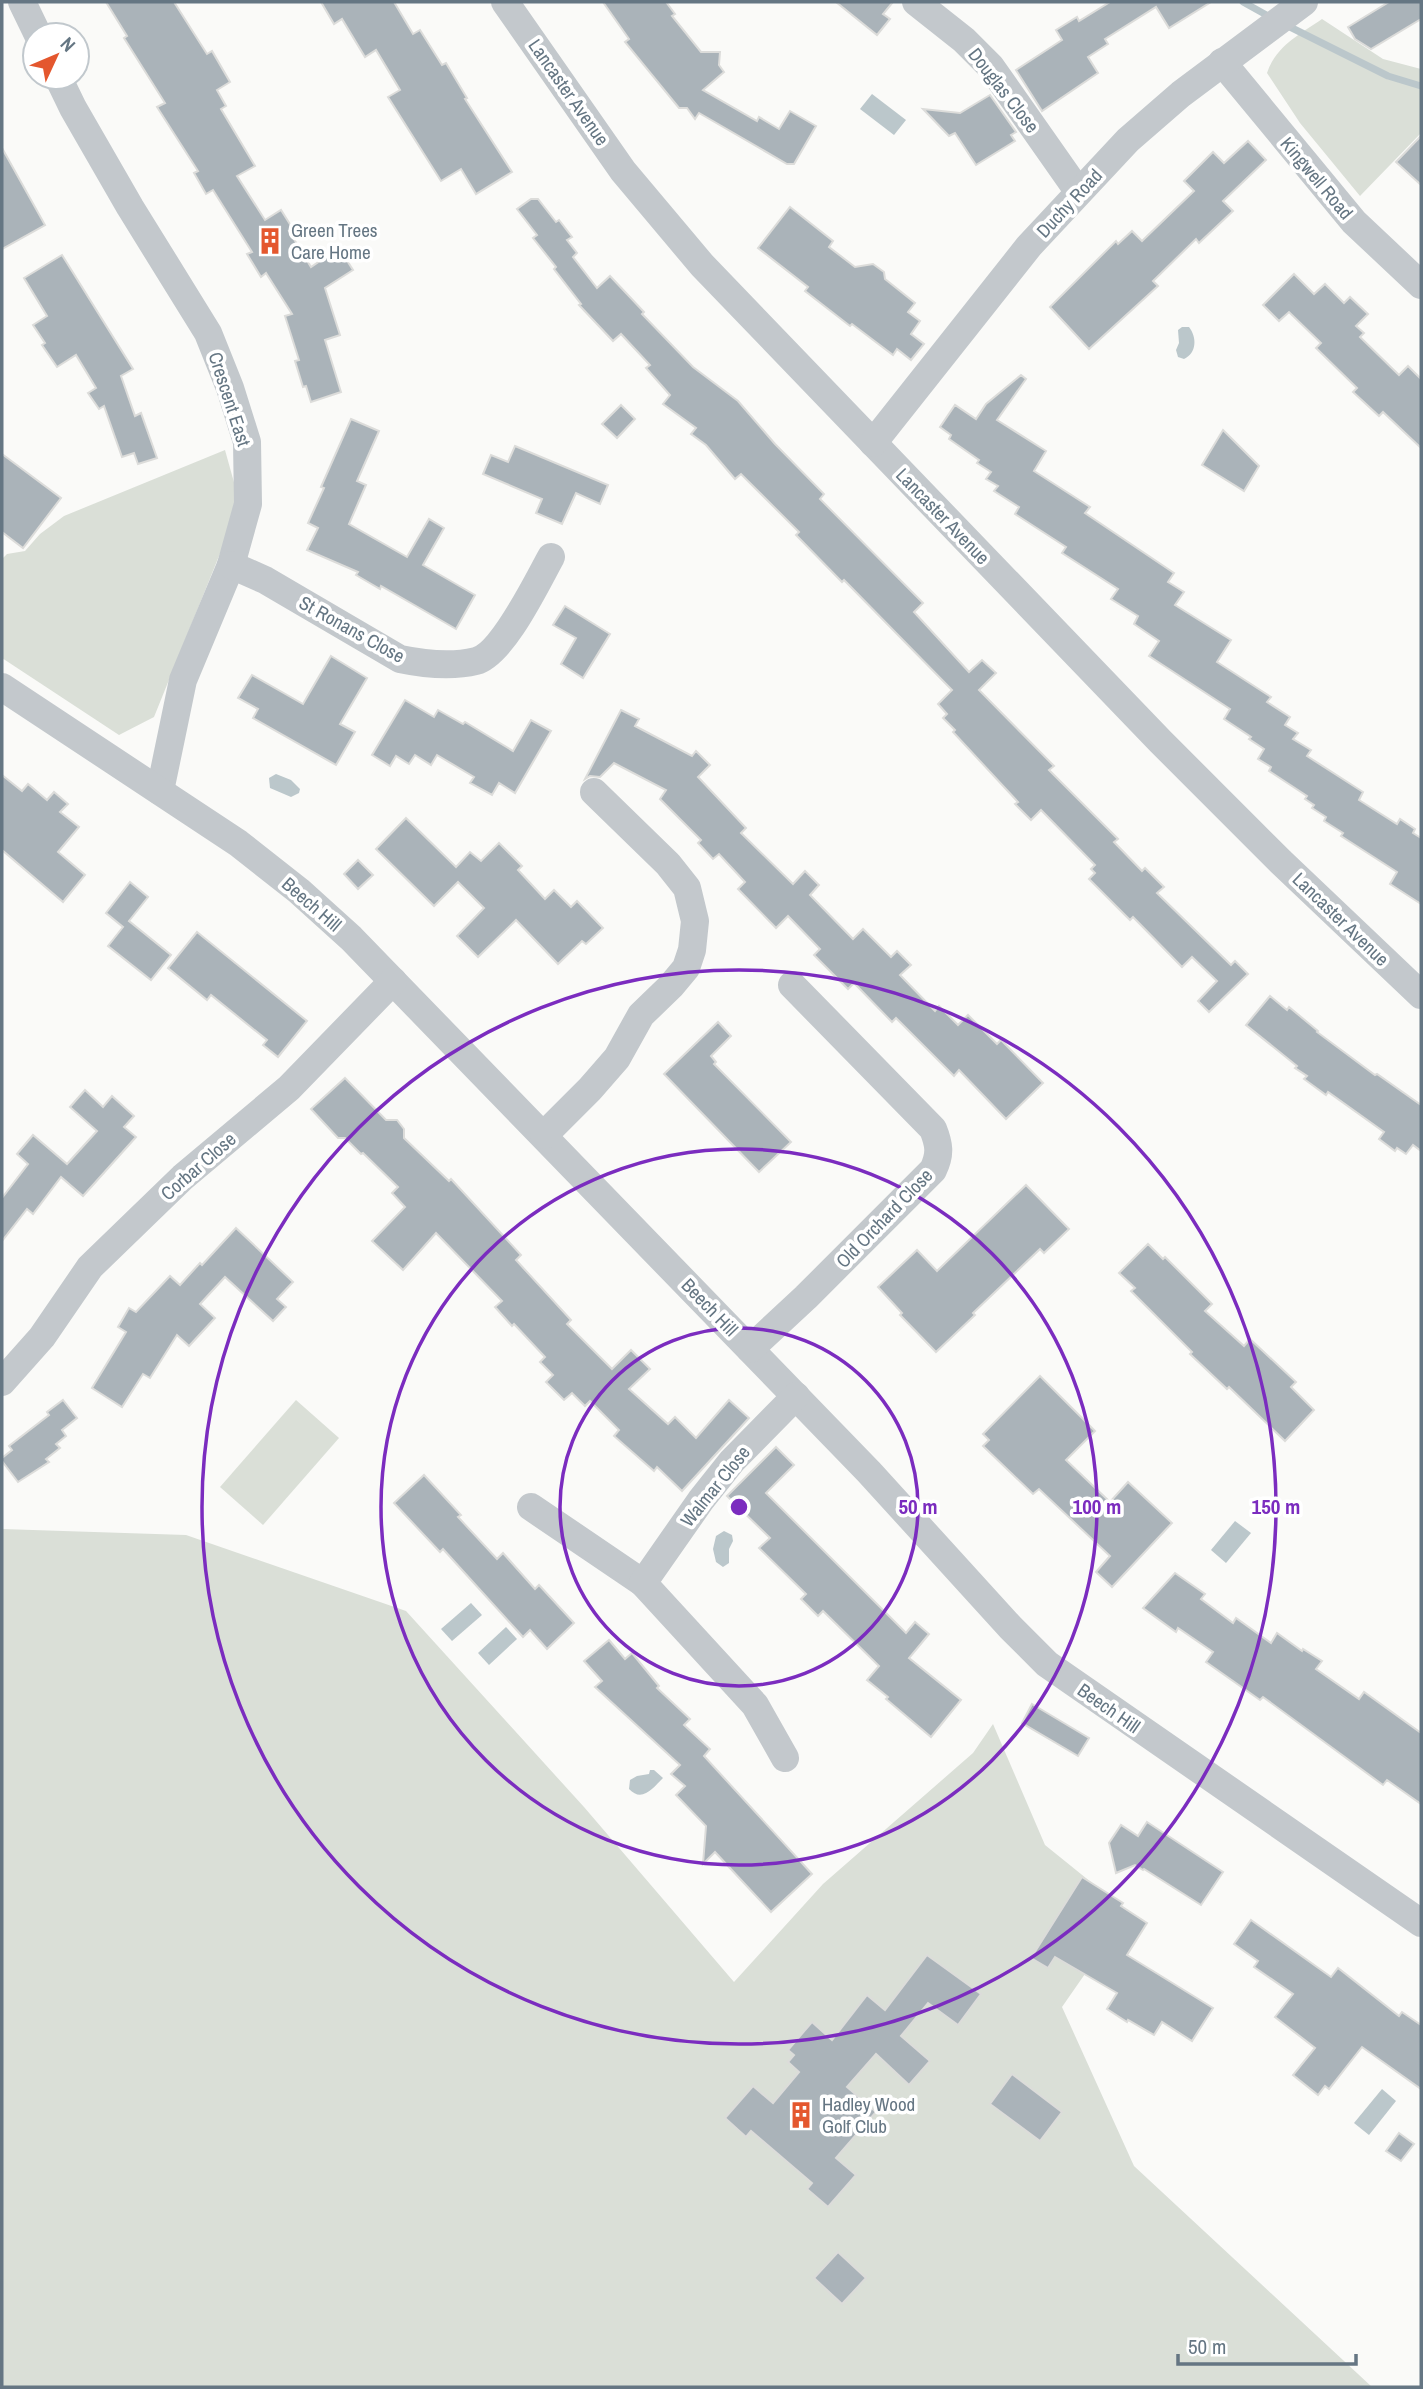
<svg xmlns="http://www.w3.org/2000/svg" width="1423" height="2389" font-family="'Archivo Narrow',sans-serif">
<style>
.green{fill:#dadfd7}
.water{fill:#bbc7cb}
.lines{fill:none;stroke-linecap:round;stroke-linejoin:round}
.stream{stroke:#bbc7cb;stroke-width:7}
.building{fill:#aab3b9;stroke:#dcdcda;stroke-width:2}
.minor{stroke:#c3c8cc;stroke-width:28}
.ring{fill:none;stroke:#7b2cbf;stroke-width:3.5}
.labels{text-anchor:middle;dominant-baseline:central;stroke-width:7;stroke-linejoin:round;paint-order:stroke}
.street-label{font-size:19px;fill:#657683;stroke:#fff}
.poi-label{font-size:19px;fill:#657683;stroke:#fff;text-anchor:start}
.centre{fill:#7b2cbf;stroke:#fff;stroke-width:3.5}
.ring-label{font-size:21px;text-anchor:middle;font-weight:bold;fill:#7b2cbf;stroke:#fff;stroke-width:7;stroke-linejoin:round;paint-order:stroke}
</style>
<rect width="100%" height="100%" fill="#fafaf8"/>
<g class="green">
<path d="M1322 19 1383 59 1421 69V133L1360 196 1300 123 1267 73C1276 46 1299 35 1322 19Z"/>
<path d="M225 450 240 504 154 717 119 735 2 658V559L7 554 25 551 40 534 64 516Z"/>
<path d="M296 1400 339 1438 263 1525 220 1487Z"/>
<path d="M2 1529 186 1535 406 1611 584 1807 734 1982 823 1884 973 1753 993 1724 1045 1845 1128 1912 1062 2007 1134 2166 1372 2387H2Z"/>
</g>
<g class="water">
<path d="M872 94 906 120 894 135 860 109Z"/>
<path d="M1182 327H1189C1197 337 1197 353 1184 359L1178 357 1176 350 1179 343 1178 330Z"/>
<path d="M276 774 291 780 300 789 299 793 291 797 270 788 269 778Z"/>
<path d="M1235 1521 1251 1533 1226 1563 1211 1550Z"/>
<path d="M724 1531 732 1535 733 1541 729 1549V1563L723 1567 716 1562 713 1549 716 1536Z"/>
<path d="M471 1603 482 1615 452 1641 441 1629Z"/>
<path d="M506 1627 517 1639 489 1665 478 1653Z"/>
<path d="M650 1770H654L663 1778C653 1788 642 1803 629 1789L630 1780 637 1776 649 1774Z"/>
<path d="M1382 2089 1396 2101 1369 2135 1354 2123Z"/>
</g>
<g class="lines">
<g class="stream">
<path d="M1243 2 1270 17"/>
<path d="M1284 24 1388 76 1421 86"/>
</g>
</g>
<g class="building">
<path d="M106 2H174L207 54 212 51 230 82 217 90 226 106 221 109 255 166 237 176 265 220 281 210 293 229 289 231 311 267 339 248 353 270 325 288 340 335 325 340 341 392 311 402 306 386 303 387 295 361 299 360 285 316 292 314 266 273 261 277 247 254 252 252 213 190 206 194 194 173 198 171 157 107 165 103 124 38 127 36Z"/>
<path d="M321 2H394L413 34 420 30 442 65 446 63 467 98 465 99 512 172 476 194 461 169 441 181 388 97 400 90 376 50 365 57 342 19 334 24Z"/>
<path d="M603 2H666L675 14 672 16 701 52H720L719 65 724 72 703 90 757 121 759 117 779 129 790 111 816 126 794 164H787L699 113 695 119 687 108H679L625 42 629 39Z"/>
<path d="M836 2H893L883 14 890 19 877 35Z"/>
<path d="M1110 2H1211L1169 28 1156 7 1105 39 1108 44 1088 57 1098 73 1042 111 1016 70 1062 40 1056 30 1077 17 1079 21Z"/>
<path d="M1389 2H1421V19L1371 49 1355 39 1348 27Z"/>
<path d="M990 95 1016 132 1011 135 1015 141 976 165 955 133 949 136 923 109 960 113Z"/>
<path d="M1421 136V185L1396 162Z"/>
<path d="M1248 141 1266 160 1223 201 1233 211 1199 243 1196 239 1153 281 1158 286 1089 349 1050 307 1116 241 1118 244 1132 231 1142 241 1194 191 1184 181 1213 152 1224 163Z"/>
<path d="M2 148 45 225 2 249Z"/>
<path d="M531 199H538L556 222 559 220 572 237 567 240 577 253 573 257 597 288 610 276 644 312 642 314 693 367 738 401 775 444 824 494 820 499 923 603 914 612 969 672 982 660 996 673 979 690 1054 766 1049 770 1118 839 1114 842 1142 871 1145 868 1164 887 1157 893 1231 965 1235 961 1248 974 1209 1012 1198 1001 1217 981 1192 957 1182 967 1133 917 1130 920 1089 879 1095 873 1091 869 1095 865 1041 810 1031 820 1015 804 1018 802 953 732 955 730 943 718 947 714 938 704 952 690 844 580 842 582 796 535 799 532 741 474 735 479 706 445 691 434 696 428 663 404 670 395 646 368 650 365 621 334 613 341 579 305 581 304 554 269 556 267 533 238 537 235 517 209Z"/>
<path d="M790 207 833 241 829 247 855 267 873 264 884 272 885 279 915 303 908 312 920 321 911 334 924 344 911 360 897 349 893 355 852 324 850 326 805 291 808 287 758 248Z"/>
<path d="M62 255 133 369 121 376 135 416 141 413 157 458 138 464 134 453 122 457 104 406 99 409 88 393 96 388 76 355 57 367 42 345 45 343 33 325 47 316 24 278Z"/>
<path d="M1294 274 1314 294 1325 284 1344 303 1350 297 1368 314 1356 326 1364 333 1360 337 1399 375 1408 366 1421 379V448L1383 412 1379 416 1353 392 1357 388 1316 348 1321 343 1289 312 1279 321 1263 305Z"/>
<path d="M1021 375 1026 379 997 420 1046 451 1034 471 1090 507 1085 513 1174 573 1168 582 1184 592 1175 605 1231 640 1217 662 1271 697 1267 702 1290 717 1285 725 1298 733 1293 739 1311 750 1307 756 1363 792 1359 800 1397 824 1400 819 1415 829 1413 833 1421 838V904L1390 884 1397 872 1341 836 1343 833 1324 821 1326 817 1312 808 1314 805 1305 799 1307 796 1269 771 1271 767 1258 759 1264 749 1249 739 1251 737 1224 719 1230 709 1149 656 1159 641 1134 624 1138 616 1111 599 1118 589 1062 553 1066 547 1015 514 1019 507 994 491 998 486 986 479 991 472 977 463 979 460 949 439 951 435 940 427 955 405 976 419 986 404Z"/>
<path d="M621 405 635 419 617 438 602 424Z"/>
<path d="M351 419 379 431 357 481 366 485 349 524 407 557 429 519 444 528 423 565 475 595 456 629 381 586 380 589 356 575 358 572 307 550 318 528 308 523 324 488 321 487Z"/>
<path d="M1223 430 1259 466 1244 491 1202 465Z"/>
<path d="M515 446 608 485 600 504 576 493 562 524 536 513 542 499 483 474 491 455 508 462Z"/>
<path d="M2 454 61 498 23 548 2 532Z"/>
<path d="M565 606 610 634 583 678 561 664 576 638 553 625Z"/>
<path d="M331 656 367 678 340 724 355 732 336 765 253 718 258 709 238 698 252 675 303 704Z"/>
<path d="M405 700 434 717 438 710 463 724 465 722 513 751 531 720 551 731 515 793 499 783 492 795 470 783 474 777 437 755 431 765 415 755 409 764 396 756 390 766 372 755Z"/>
<path d="M621 710 639 719 635 726 692 756 696 751 710 765 698 777 746 828 741 833 793 884 805 871 819 885 810 895 853 939 863 929 891 957 897 951 911 965 900 975 935 1011 939 1006 958 1025 968 1015 997 1044 1001 1040 1043 1083 1006 1119 959 1070 954 1076 896 1018 892 1022 854 983 848 989 814 955 820 949 788 916 776 928 738 889 745 882 719 854 713 859 698 843 701 840 660 799 666 790 614 763 600 777 590 776 585 779Z"/>
<path d="M2 775 22 791 28 784 47 800 54 792 68 804 60 812 79 827 58 852 85 875 63 902 2 850Z"/>
<path d="M406 818 456 867 470 852 481 861 499 843 522 866 518 870 545 899 554 890 571 907 577 901 603 928 586 944 582 941 558 964 516 920 478 957 457 936 484 908 458 882 434 906 376 849Z"/>
<path d="M358 860 373 875 358 889 344 874Z"/>
<path d="M130 882 148 897 129 921 171 955 151 980 108 946 123 927 106 913Z"/>
<path d="M197 932 307 1021 278 1057 263 1045 267 1040 211 995 207 1000 168 968Z"/>
<path d="M1270 996 1287 1010 1289 1007 1318 1031 1317 1032 1375 1075 1377 1074 1421 1105V1151L1413 1145 1406 1154 1397 1148 1395 1151 1379 1139 1384 1132 1328 1092 1326 1095 1304 1079 1307 1076 1295 1068 1297 1066 1246 1025Z"/>
<path d="M718 1022 731 1036 711 1056 716 1062 714 1064 791 1142 759 1172 664 1074Z"/>
<path d="M345 1078 386 1120H397L404 1129V1138L449 1181 451 1179 521 1255 516 1260 571 1320 567 1324 612 1369 631 1350 650 1369 629 1389 668 1424 675 1417 696 1438 729 1400 749 1418 682 1491 657 1467 654 1471 614 1436 619 1430 590 1401 585 1406 572 1393 564 1400 546 1382 553 1375 540 1362 545 1357 514 1324 512 1326 495 1307 502 1301 436 1233 403 1270 372 1241 405 1207 392 1193 398 1187 363 1153 361 1154 345 1138H338L311 1109Z"/>
<path d="M85 1090 103 1107 112 1096 134 1116 124 1127 136 1137 83 1196 61 1177 33 1214 27 1209 2 1241V1198L28 1164 17 1154 33 1135 67 1164 97 1131 70 1107Z"/>
<path d="M1026 1185 1069 1229 1044 1253 1040 1249 973 1313 975 1315 936 1352 900 1315 902 1313 878 1287 917 1250 937 1271Z"/>
<path d="M236 1228 293 1282 277 1299 286 1307 273 1321 225 1277 200 1304 215 1318 189 1346 177 1335 150 1378 143 1374 122 1407 92 1388 126 1332 118 1327 129 1308 136 1312 170 1276 180 1285 200 1263 202 1265Z"/>
<path d="M1148 1244 1163 1259 1165 1257 1212 1304 1205 1311 1244 1346 1250 1339 1296 1382 1291 1387 1314 1410 1285 1441 1229 1387 1227 1389 1190 1354 1192 1352 1131 1291 1135 1288 1119 1273Z"/>
<path d="M1040 1376 1095 1431 1066 1460 1110 1502 1128 1482 1172 1523 1112 1587 1096 1572 1110 1556 1039 1489 1033 1494 983 1446 989 1440 983 1434Z"/>
<path d="M63 1400 77 1418 62 1430 66 1436 56 1444 60 1448 46 1459 49 1462 18 1482 2 1461V1458L12 1450 9 1446 49 1415 47 1412Z"/>
<path d="M776 1447 794 1465 766 1493 906 1633 915 1622 929 1634 909 1658 961 1700 931 1737 886 1699 888 1697 867 1680 879 1666 823 1611 818 1616 801 1599 806 1594 759 1548 770 1538 727 1496Z"/>
<path d="M424 1475 461 1515 458 1517 497 1559 503 1553 535 1589 539 1585 574 1623 547 1649 530 1630 523 1637 443 1549 440 1552 394 1503Z"/>
<path d="M1175 1573 1205 1594 1201 1599 1233 1623 1236 1618 1271 1643 1277 1633 1302 1651 1303 1649 1322 1661 1316 1669 1359 1699 1364 1692 1421 1733V1804L1387 1780 1383 1785 1263 1697 1260 1700 1206 1662 1213 1652 1178 1628 1176 1632 1143 1608Z"/>
<path d="M609 1640 625 1659 632 1653 659 1686 657 1688 690 1719 684 1725 710 1749 704 1756 812 1874 771 1912 715 1852 703 1864 706 1826 676 1795 685 1786 671 1774 680 1765 595 1687 602 1681 584 1661Z"/>
<path d="M1032 1704 1089 1738 1078 1756 1022 1723Z"/>
<path d="M1147 1822 1223 1872 1201 1905 1144 1869 1143 1870 1135 1865 1116 1873 1109 1843 1121 1825 1138 1836Z"/>
<path d="M1082 1877 1123 1903 1121 1906 1147 1923 1127 1955 1213 2008 1192 2041 1162 2022 1154 2035 1128 2020 1127 2022 1107 2009 1117 1993 1055 1957 1048 1968 1031 1958Z"/>
<path d="M1251 1920 1331 1977 1338 1968 1399 2016 1402 2012 1421 2025V2089L1362 2047 1329 2089 1325 2086 1318 2095 1293 2075 1315 2048 1275 2017 1293 1994 1254 1967 1258 1961 1234 1944Z"/>
<path d="M927 1955 981 1994 958 2025 928 2003 901 2036 930 2061 909 2085 876 2054 847 2087 876 2112 836 2158 856 2175 828 2207 807 2189 812 2183 751 2131 746 2137 725 2118 753 2086 773 2103 799 2072 788 2062 794 2055 788 2050 812 2022 832 2040 867 1995 885 2010Z"/>
<path d="M1012 2074 1062 2112 1040 2141 990 2104Z"/>
<path d="M1399 2133 1414 2144 1401 2161 1386 2151Z"/>
<path d="M838 2252 866 2278 842 2304 814 2278Z"/>
</g>
<g class="lines">
<g class="minor">
<path d="M22 2 38 35"/>
<path d="M505 2 623 171 702 265 1161 742 1281 862 1421 995"/>
<path d="M916 2 964 40 991 67 1078 191"/>
<path d="M1222 62 1354 222 1421 285"/>
<path d="M58 77 73 108 130 207 208 333 230 388 247 442 248 504 231 565 183 680 160 791"/>
<path d="M873 443 1029 246 1128 140 1181 94 1304 2"/>
<path d="M231 565 265 580 400 659C424 664 452 667 476 661 503 654 537 582 551 557"/>
<path d="M2 687 238 843 299 891 351 938 869 1472 1011 1628 1047 1664 1421 1923"/>
<path d="M544 1135 590 1089 617 1058 641 1015 671 986 686 968 692 950 695 921 687 888 668 864 594 792"/>
<path d="M750 1349 806 1297 933 1170C941 1154 939 1144 933 1129L792 985"/>
<path d="M2 1382 42 1337 90 1267 183 1177 289 1088 393 981"/>
<path d="M531 1507 643 1583"/>
<path d="M785 1758 755 1705 643 1583 701 1500 732 1461 796 1396"/>
</g>
</g>
<g class="ring">
<circle cx="739" cy="1507" r="179"/>
<circle cx="739" cy="1507" r="358"/>
<circle cx="739" cy="1507" r="537"/>
</g>
<defs>
<symbol id="building-bare" viewBox="-9 -9 18 18"><path d="M-4-6H4V6H1V3H-1V6H-4ZM-2.5-4.3h1.7v1.8h-1.7ZM.8-4.3h1.7v1.8H.8ZM-2.5-1h1.7V.8h-1.7ZM.8-1h1.7V.8H.8Z" fill="#e4572e" stroke="#fff" stroke-width="2.5" paint-order="stroke"/></symbol>
</defs>
<g fill-rule="evenodd">
<use href="#building-bare" x="251" y="222" width="38" height="38"/>
<use href="#building-bare" x="782" y="2096" width="38" height="38"/>
</g>
<g class="labels">
<g class="street-label">
<text transform="translate(1004 90) rotate(52)">Douglas Close</text>
<text transform="translate(569 92) rotate(55)">Lancaster Avenue</text>
<text transform="translate(1317 178) rotate(50)">Kingwell Road</text>
<text transform="translate(1069 203) rotate(-47)">Duchy Road</text>
<text transform="translate(230 399) rotate(72)">Crescent East</text>
<text transform="translate(943 516) rotate(46)">Lancaster Avenue</text>
<text transform="translate(352 629) rotate(29)">St Ronans Close</text>
<text transform="translate(312 904) rotate(41)">Beech Hill</text>
<text transform="translate(1341 919) rotate(44)">Lancaster Avenue</text>
<text transform="translate(198 1166) rotate(-41)">Corbar Close</text>
<text transform="translate(884 1218) rotate(-46)">Old Orchard Close</text>
<text transform="translate(710 1307) rotate(46)">Beech Hill</text>
<text transform="translate(715 1486) rotate(-51)">Walmar Close</text>
<text transform="translate(1109 1708) rotate(35)">Beech Hill</text>
</g>
<g class="poi-label">
<text x="291" y="230">Green Trees<tspan x="291" dy="22">Care Home</tspan></text>
<text x="822" y="2104">Hadley Wood<tspan x="822" dy="22">Golf Club</tspan></text>
</g>
</g>
<circle cx="739" cy="1507" r="10" class="centre"/>
<g class="ring-label">
<text x="918" y="1514">50 m</text>
<text x="1097" y="1514">100 m</text>
<text x="1276" y="1514">150 m</text>
</g>
<rect width="1423" height="2389" fill="none" stroke="#657683" stroke-width="7"/>
<g transform="translate(56 56) rotate(46)"><circle r="33" fill="#ffffff" stroke="#c1c8cd" stroke-width="2"/>
<path d="M0-5L12 26L0 18L-12 26Z" fill="#e4572e"/>
<text y="-10" font-size="19" font-weight="bold" text-anchor="middle" fill="#657683">N</text>
</g>
<path d="M1178 2354v10h178v-10" fill="none" stroke="#657683" stroke-width="3.5"/>
<text x="1188" y="2354" font-size="21" fill="#657683" stroke="#ffffff" stroke-width="5" paint-order="stroke">50 m</text>
</svg>
